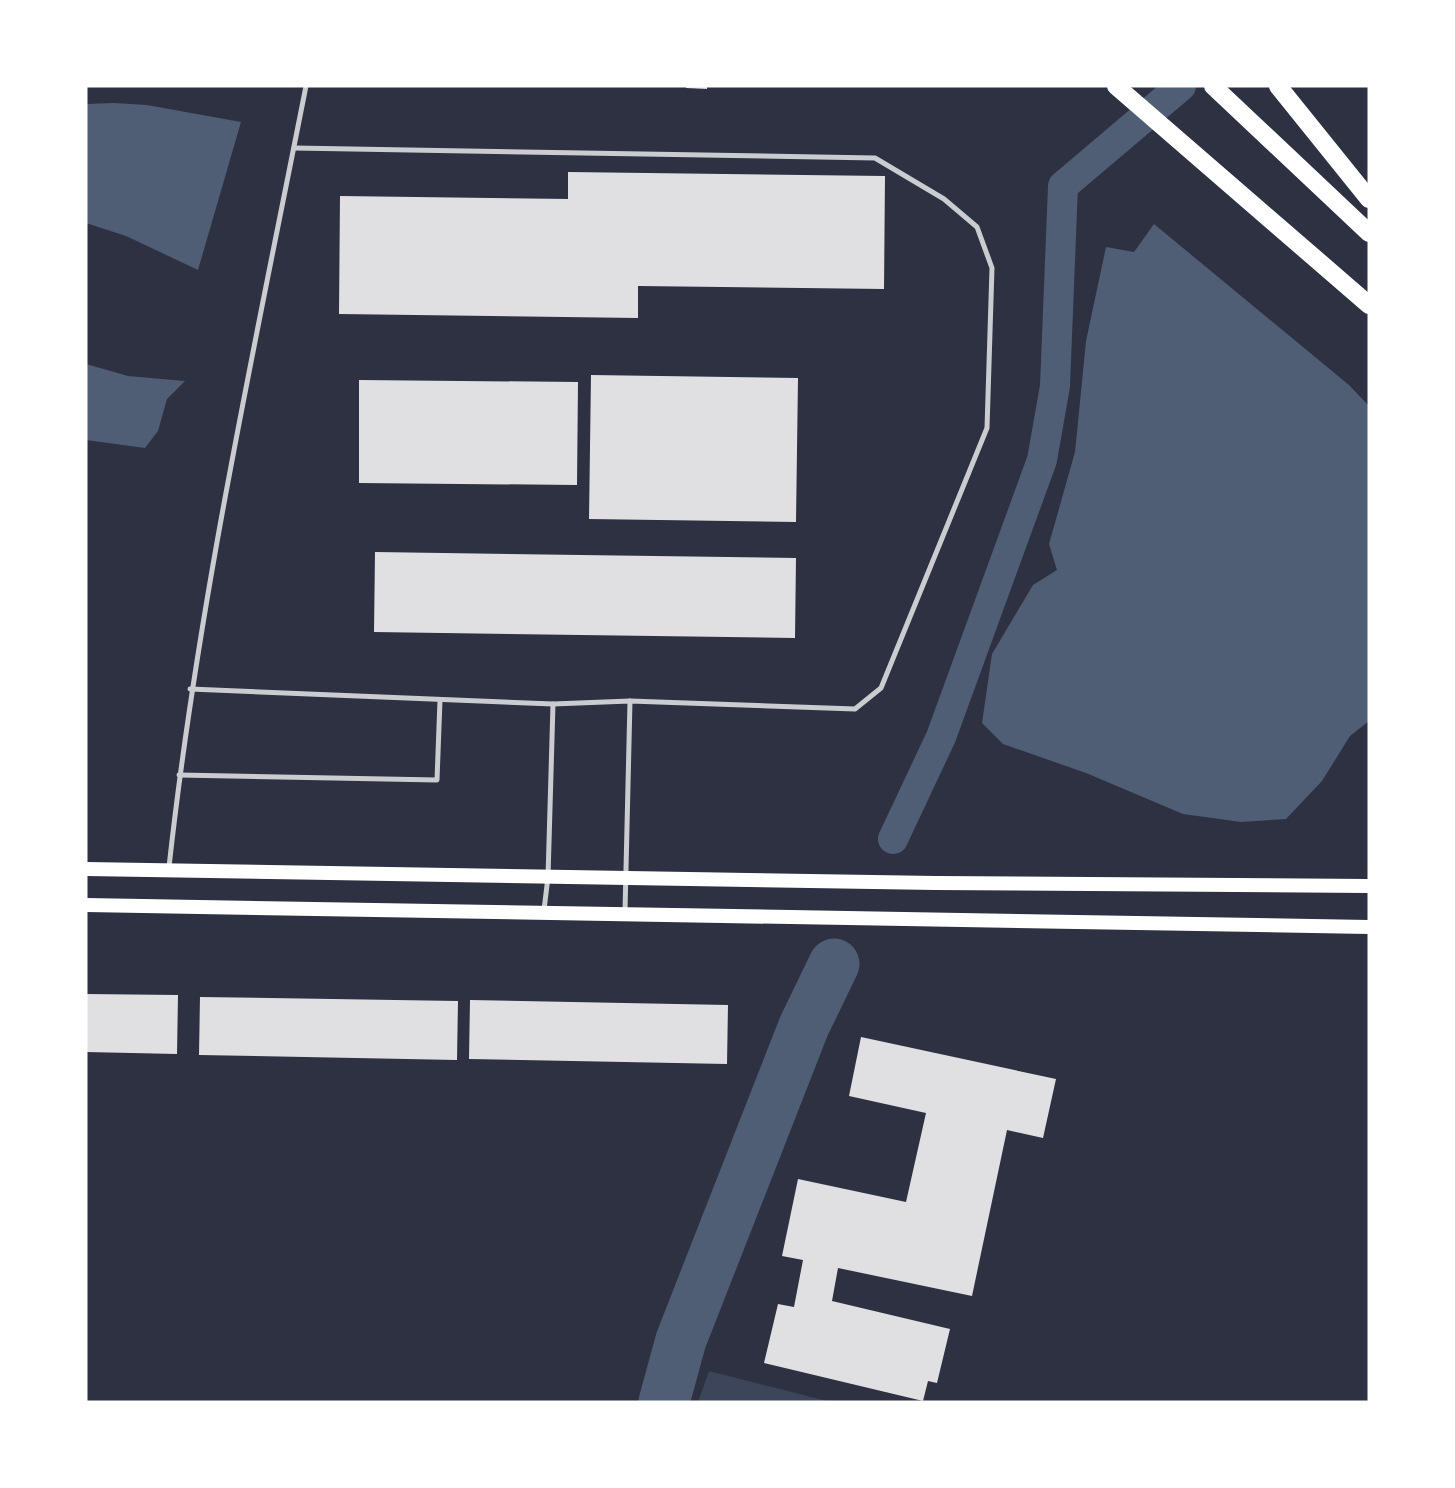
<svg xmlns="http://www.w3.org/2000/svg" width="1455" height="1488" font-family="Manrope,sans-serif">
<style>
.green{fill:#3c4559}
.water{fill:#4f5d75}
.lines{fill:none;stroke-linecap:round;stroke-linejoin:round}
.canal{stroke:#4f5d75;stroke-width:30}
.river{stroke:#4f5d75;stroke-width:51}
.building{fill:#e0e0e3}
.service{stroke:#caccd0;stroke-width:5}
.secondary{stroke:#fff;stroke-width:14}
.primary{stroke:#fff;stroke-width:18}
</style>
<rect width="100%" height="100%" fill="#2d3142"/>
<path class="green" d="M709 1371 831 1402H698Z"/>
<g class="water">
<path d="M114 103 147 105 241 122 198 270 126 236 86 223V104Z"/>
<path d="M1154 224 1349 385 1369 406V721L1350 736 1322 781 1286 819 1241 822 1183 814 1086 773 1003 744 982 723 992 654 1033 585 1057 570 1049 544 1075 452 1086 341 1106 247 1134 252Z"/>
<path d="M86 364 128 376 185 381 167 399 158 431 145 448 86 440Z"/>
</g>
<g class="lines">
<path class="canal" d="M893 839 941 737 1042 460 1055 386 1063 186 1181 86"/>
<path class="river" d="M664 1402 681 1340 804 1026 834 964"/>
</g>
<g class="building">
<path d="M686 86H707V89L686 88Z"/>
<path d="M568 172 885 176 884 289 638 286V318L339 314 340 196 568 199Z"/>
<path d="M591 375 798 378 796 522 589 519Z"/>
<path d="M359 380 578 382 577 485 359 483Z"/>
<path d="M375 552 796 558 795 638 374 632Z"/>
<path d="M86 994 178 995 177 1054 86 1052Z"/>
<path d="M200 997 458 1001 457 1060 199 1055Z"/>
<path d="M470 1000 728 1005 727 1064 469 1059Z"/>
<path d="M861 1037 1056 1079 1043 1138 1007 1130 972 1296 838 1268 832 1301 950 1329 937 1383 928 1381 923 1401 764 1363 778 1304 794 1307 803 1260 782 1256 798 1179 906 1202 926 1113 849 1096Z"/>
</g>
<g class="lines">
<g class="service">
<path d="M190 689 553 704 630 701 855 709 881 688 987 428 992 268 977 227 944 199 875 158 294 148"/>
<path d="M179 775 437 780 440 700"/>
<path d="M169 867C198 604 255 345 306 86"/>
<path d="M544 910 548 877 553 704"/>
<path d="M625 911 630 701"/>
</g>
<g class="secondary">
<path d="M86 869 936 883 1369 886"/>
<path d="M86 905 1369 927"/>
</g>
<g class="primary">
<path d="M1116 86 1369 305"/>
<path d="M1213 86 1369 233"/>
<path d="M1278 86 1369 199"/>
</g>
</g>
<rect width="1455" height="1488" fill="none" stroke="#ffffff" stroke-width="175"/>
</svg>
